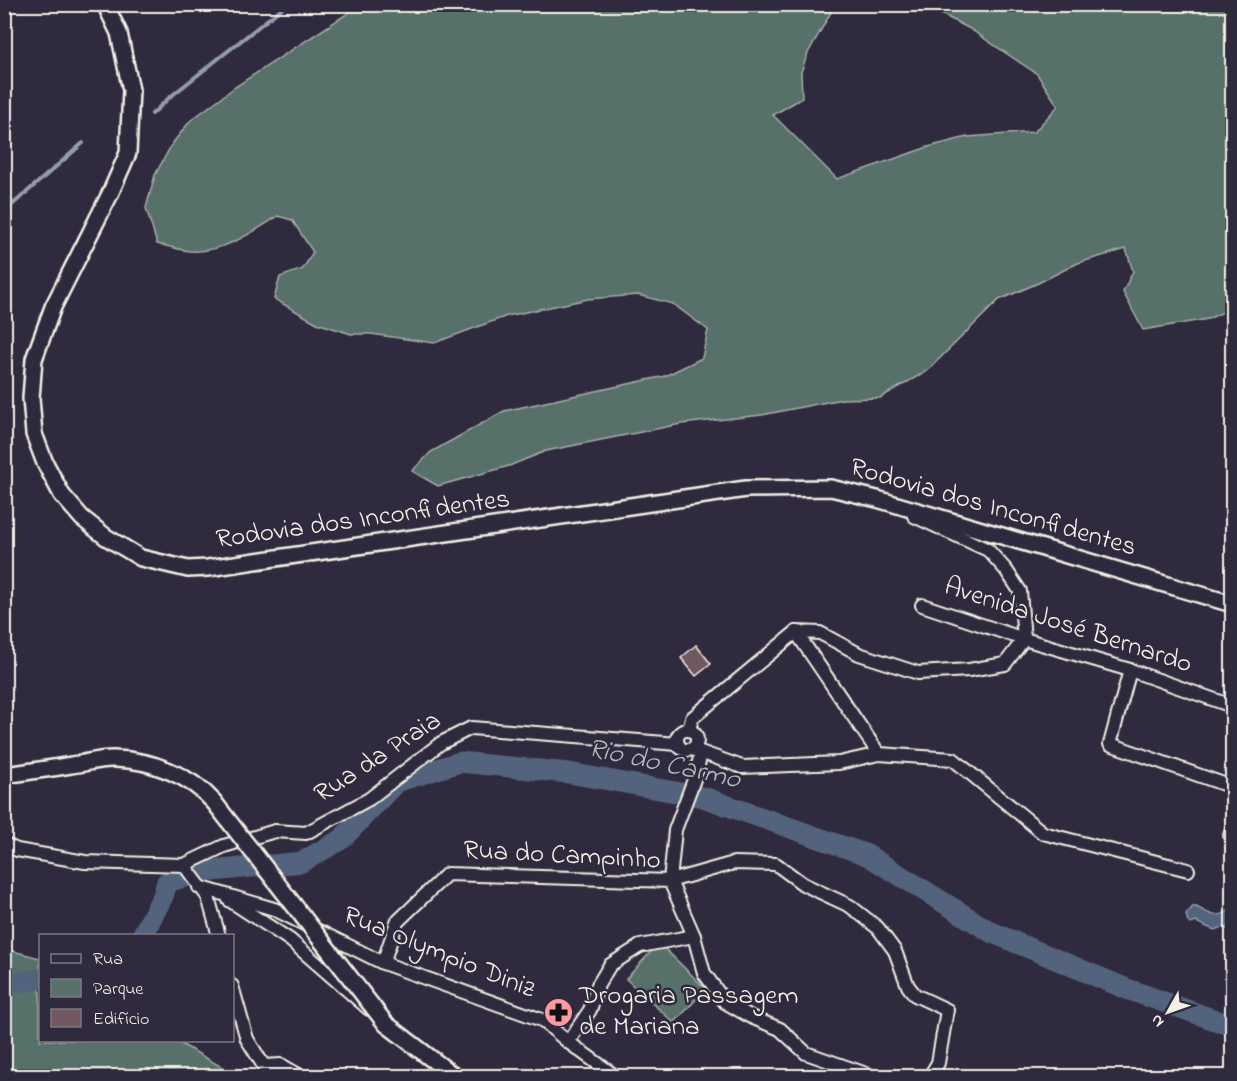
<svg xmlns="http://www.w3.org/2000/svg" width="1237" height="1081" font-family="'Indie Flower',sans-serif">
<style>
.green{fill:#596f6a;stroke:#a6b0a9;stroke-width:1.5}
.water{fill:#52647d;stroke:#939ca8;stroke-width:1.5}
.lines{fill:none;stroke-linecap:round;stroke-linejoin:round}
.stream{stroke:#939ca8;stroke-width:4}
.river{stroke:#52647d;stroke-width:21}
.building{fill:#705961;stroke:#f4f1e8;stroke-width:1.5}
.minor-casing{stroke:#f4f1e8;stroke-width:16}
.major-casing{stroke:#f4f1e8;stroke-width:20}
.minor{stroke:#2f2a3d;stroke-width:12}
.major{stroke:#2f2a3d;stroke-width:15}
.major-bridge-casing{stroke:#f4f1e8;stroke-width:20;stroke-linecap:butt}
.major-bridge{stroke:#2f2a3d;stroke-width:15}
.labels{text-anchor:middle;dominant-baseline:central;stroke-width:5;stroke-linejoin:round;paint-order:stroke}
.street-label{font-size:27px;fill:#f4f1e8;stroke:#2f2a3d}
.poi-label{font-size:27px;fill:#f4f1e8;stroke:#2f2a3d;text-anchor:start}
.water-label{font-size:28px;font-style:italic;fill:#b3b9bd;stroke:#2f2a3d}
</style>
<rect width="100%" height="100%" fill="#2f2a3d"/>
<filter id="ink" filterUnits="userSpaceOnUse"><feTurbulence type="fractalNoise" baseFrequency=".0167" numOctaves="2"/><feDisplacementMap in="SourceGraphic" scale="12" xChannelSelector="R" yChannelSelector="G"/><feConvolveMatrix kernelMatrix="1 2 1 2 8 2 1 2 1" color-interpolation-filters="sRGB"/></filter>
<g filter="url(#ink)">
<g class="green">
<path d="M362 4 835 5 808 53 801 72 802 98 773 115 837 179 928 147 967 137 1034 132 1058 106 1037 74 970 29 924 5H1232V308L1208 319 1143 330 1123 292 1133 271 1126 249 1078 263 1038 283 999 300 927 371 880 398 842 399 762 415 681 424 546 451 509 466 438 486 412 471 431 452 504 411 665 376 702 358 708 330 673 304 638 295 588 299 507 316 434 343 371 334H351L317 323 274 299 280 277 303 269 313 252 292 220 278 216C252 233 222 253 190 251 179 250 168 246 157 244L146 208 155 175 172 144 190 121 235 87Z"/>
<path d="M659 943 706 989 674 1023 626 979Z"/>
<path d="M5 949 40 958V1040L176 1041 222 1067 230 1076H5Z"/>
</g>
<path class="water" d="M1194 906C1211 913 1215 922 1232 908V934L1229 930 1224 927 1214 930 1196 922 1191 924 1188 922 1186 914Z"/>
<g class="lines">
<g class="stream">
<path d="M152 114 170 97 287 4"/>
<path d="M4 212 83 143"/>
<path d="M1225 1023H1232"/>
</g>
<g class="river">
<path d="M142 936 163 896 167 882 202 872 302 862 342 839 396 782 460 762 569 773 703 797 867 855 991 932 1127 989 1232 1026"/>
<path d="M4 984 40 979"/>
</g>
</g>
<path class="building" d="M696 645 711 664 696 676 681 658Z"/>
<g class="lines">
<defs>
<g id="minor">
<path d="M922 605 1024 639 1130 670 1232 706"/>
<path d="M796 632 820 633 859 654 918 673 969 670 1005 664 1024 639 1020 591 1006 570 988 550 914 516"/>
<path d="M796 632 879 754"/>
<path d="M1130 670 1110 744 1232 787"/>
<circle cx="687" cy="740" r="10"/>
<path d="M689 730 692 718 796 632"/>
<path d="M692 749 742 767 839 763 879 754 953 759 1043 833 1188 870"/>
<path d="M701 753 696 774 675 830 670 881 734 863 776 864 803 884 850 906 878 928 895 951 908 986 915 995 947 1010 938 1063 930 1076"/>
<path d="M1232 829 1230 836 1232 837"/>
<path d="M4 844 17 850 85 862 184 865 224 846 275 831 306 833 369 799 441 743 471 728 678 744"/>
<path d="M184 865 208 897 219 936"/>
<path d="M199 887 274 909 383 963 542 1020 568 1042 615 1076"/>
<path d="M229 900 290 940 369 1009"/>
<path d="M383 963 397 922 447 874 670 881 694 936 704 973 725 1002 751 1017 780 1029 806 1053 872 1076"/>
<path d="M232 986 247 1039 270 1076"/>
<path d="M568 1042 590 1010 598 985 610 965 640 946 694 936"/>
<path d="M263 1066 281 1065 300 1076"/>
</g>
<g id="major">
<path d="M105 4 119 33 131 90 128 153 110 194 53 307 34 359 31 398 34 434 45 463 62 495 82 518 106 537 141 558 188 569 208 568 746 489 831 488 877 499 1232 604"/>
<path d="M4 775C29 772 53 768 78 764 90 762 103 758 115 759 151 760 190 775 214 802"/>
<path d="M386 1024 454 1076"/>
</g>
</defs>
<use href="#minor" class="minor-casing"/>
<use href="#major" class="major-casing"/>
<use href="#minor" class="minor"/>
<use href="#major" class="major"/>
<defs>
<path id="major-bridge" d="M214 802 386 1024"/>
</defs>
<use href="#major-bridge" class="major-bridge-casing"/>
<use href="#major-bridge" class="major-bridge"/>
</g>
</g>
<defs>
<symbol id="pharmacy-disc" viewBox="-11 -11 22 22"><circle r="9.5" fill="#ff9aa2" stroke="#2f2a3d"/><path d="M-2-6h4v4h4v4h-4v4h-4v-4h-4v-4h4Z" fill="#111"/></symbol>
</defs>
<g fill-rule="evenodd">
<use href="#pharmacy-disc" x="542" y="996" width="33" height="33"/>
</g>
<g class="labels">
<g class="street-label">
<text transform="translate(993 508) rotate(16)">Rodovia dos Inconfidentes</text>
<text transform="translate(363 520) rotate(-8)">Rodovia dos Inconfidentes</text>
<text transform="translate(1068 626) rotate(18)">Avenida José Bernardo</text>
<text transform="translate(378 758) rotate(-33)">Rua da Praia</text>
<text transform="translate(562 856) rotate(3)">Rua do Campinho</text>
<text transform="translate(439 953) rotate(22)">Rua Olympio Diniz</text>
</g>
<g class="poi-label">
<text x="579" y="996">Drogaria Passagem<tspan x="579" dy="31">de Mariana</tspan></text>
</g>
<g class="water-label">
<text transform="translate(664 765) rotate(12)">Rio do Carmo</text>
</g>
</g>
<rect width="1237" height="1081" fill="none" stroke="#2f2a3d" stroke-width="24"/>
<rect x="12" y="12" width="1213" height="1057" fill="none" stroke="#f4f1e8" stroke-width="2" filter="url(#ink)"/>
<rect x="39" y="934" width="195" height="108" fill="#2f2a3d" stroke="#7e7a81" stroke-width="1.5"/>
<rect x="51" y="954" width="30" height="9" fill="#2f2a3d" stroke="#7e7a81" stroke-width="1.5"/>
<text x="93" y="964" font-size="18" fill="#f4f1e8">Rua</text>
<rect x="51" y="979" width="30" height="18" fill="#596f6a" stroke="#7e7a81" stroke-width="1.5"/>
<text x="93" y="994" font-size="18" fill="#f4f1e8">Parque</text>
<rect x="51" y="1009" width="30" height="18" fill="#705961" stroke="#7e7a81" stroke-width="1.5"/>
<text x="93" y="1024" font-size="18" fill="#f4f1e8">Edifício</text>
<g transform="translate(1168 1012) rotate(230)" stroke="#2f2a3d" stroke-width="4.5" paint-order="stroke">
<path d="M0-4.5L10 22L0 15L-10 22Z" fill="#f4f1e8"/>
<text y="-9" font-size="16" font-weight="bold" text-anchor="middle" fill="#f4f1e8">N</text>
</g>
</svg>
